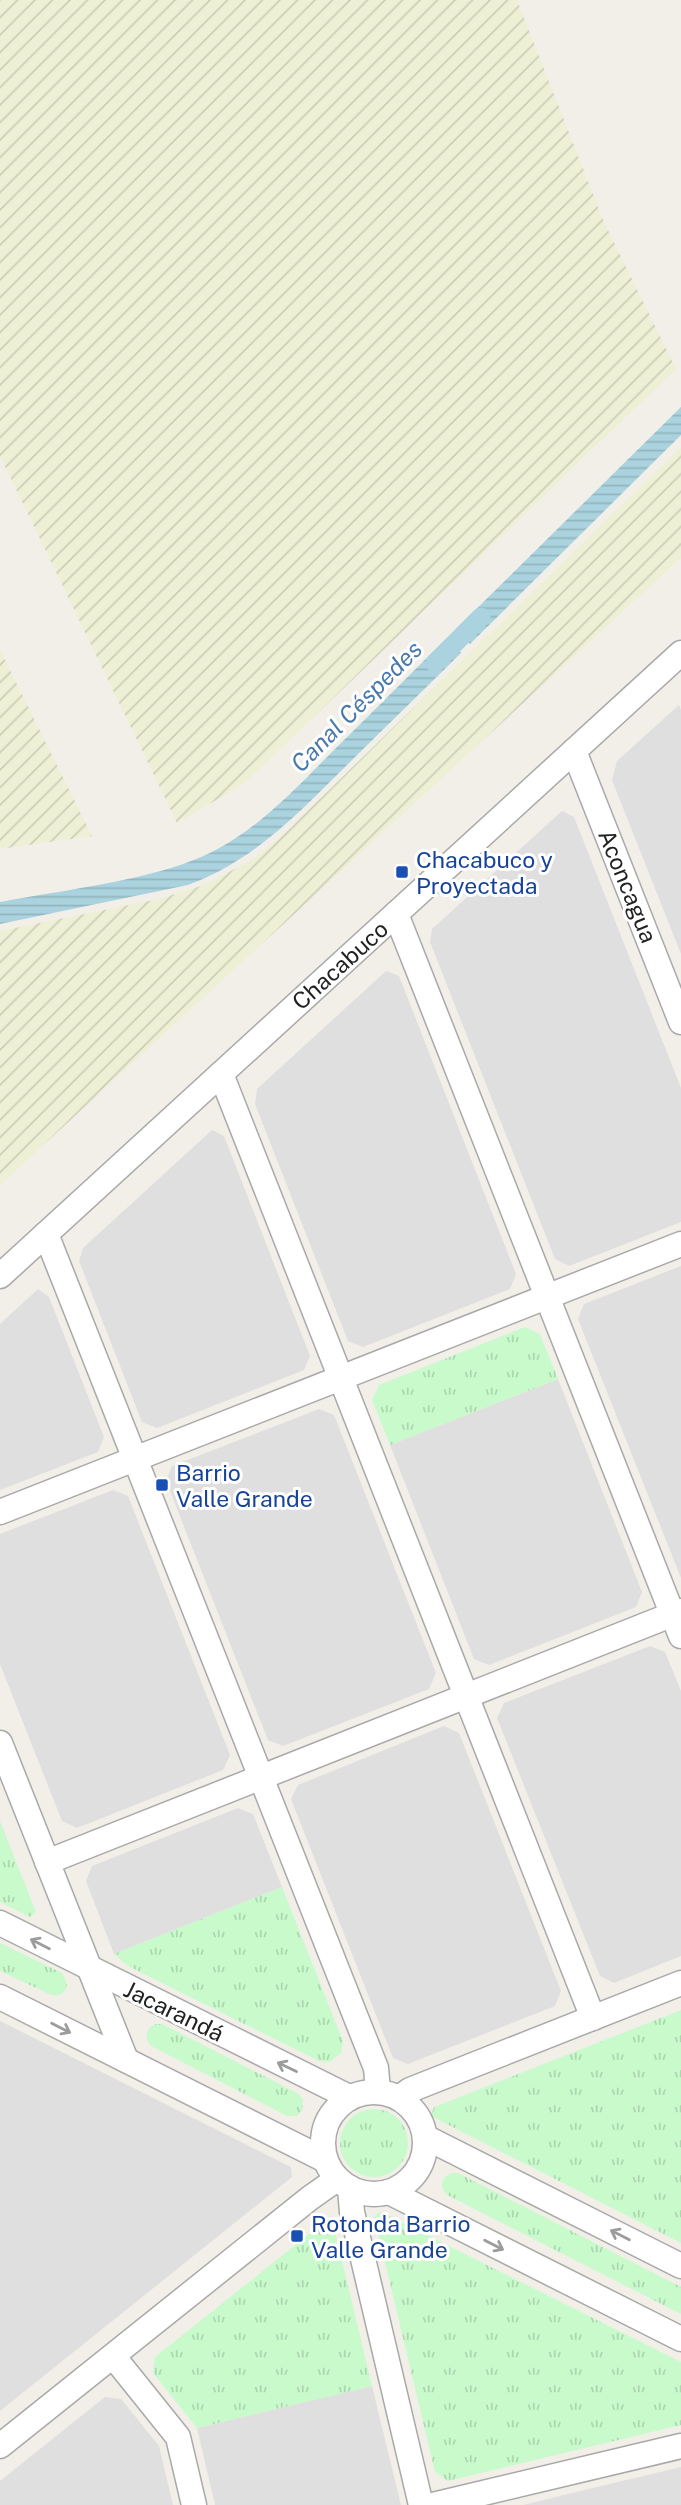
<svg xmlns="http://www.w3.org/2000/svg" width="681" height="2505" font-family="'Public Sans',sans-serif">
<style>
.residential{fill:#e0dfdf}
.farmland{fill:url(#farmland-furrows)}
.park{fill:url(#park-tufts)}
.water{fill:url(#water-rules)}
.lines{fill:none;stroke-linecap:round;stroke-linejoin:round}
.canal{stroke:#aad3df;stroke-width:19}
.minor-casing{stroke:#a9a9a9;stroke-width:27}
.minor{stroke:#fff;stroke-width:24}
.oneway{stroke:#9c9c9c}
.transit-dot{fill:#1a4fb4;stroke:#fff;stroke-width:2.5}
.labels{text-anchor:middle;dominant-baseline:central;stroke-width:6;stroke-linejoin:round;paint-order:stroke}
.transit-label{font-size:23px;fill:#164399;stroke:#fff;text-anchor:start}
.street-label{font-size:23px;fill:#222;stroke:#fff}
.water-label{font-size:24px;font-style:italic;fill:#4a7aab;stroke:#fff}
</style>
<defs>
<pattern id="farmland-furrows" width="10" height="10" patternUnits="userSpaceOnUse" patternTransform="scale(1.75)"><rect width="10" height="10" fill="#eef0d5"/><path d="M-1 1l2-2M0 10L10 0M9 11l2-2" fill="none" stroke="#ccceb7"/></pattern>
<pattern id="park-tufts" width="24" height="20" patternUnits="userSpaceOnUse" patternTransform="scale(1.75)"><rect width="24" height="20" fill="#c8facc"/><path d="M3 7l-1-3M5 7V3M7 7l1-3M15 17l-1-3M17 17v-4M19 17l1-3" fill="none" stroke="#acd6af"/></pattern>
<pattern id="water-rules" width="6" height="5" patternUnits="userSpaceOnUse" patternTransform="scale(1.75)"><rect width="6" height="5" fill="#aad3df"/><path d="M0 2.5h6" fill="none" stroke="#92b5bf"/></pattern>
</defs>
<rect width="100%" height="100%" fill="#f2efe9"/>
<g class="residential">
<path d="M679 705 681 710V954L612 780 617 761Z"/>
<path d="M562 811 574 817 681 1088V1222L569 1266 555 1259 430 942 432 929Z"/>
<path d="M386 971 399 976 516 1274 510 1289 363 1347 348 1341 255 1104 257 1089Z"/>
<path d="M212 1130 224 1136 310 1356 304 1370 157 1428 142 1422 79 1261 83 1248Z"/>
<path d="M681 1266V1578L578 1319 584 1304Z"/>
<path d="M38 1289 49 1297 104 1437 98 1452 0 1490V1324Z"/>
<path d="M558 1379 642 1592 636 1607 489 1665 474 1659 390 1445Z"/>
<path d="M319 1409 334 1415 436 1673 429 1689 283 1746 268 1740 166 1481 172 1466Z"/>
<path d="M113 1490 128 1496 230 1755 223 1770 77 1828 62 1821 0 1664V1534Z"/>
<path d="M650 1646 665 1652 681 1691V1956L614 1983 600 1976 497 1718 504 1703Z"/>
<path d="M444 1726 459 1733 561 1991 555 2006 408 2064 393 2058 291 1799 298 1785Z"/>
<path d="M238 1808 253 1814 282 1887 114 1954 86 1881 92 1866Z"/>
<path d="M0 2021 291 2167 292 2177 0 2411Z"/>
<path d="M372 2386 401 2505H215L197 2428Z"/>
<path d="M105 2397 121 2399 159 2446 173 2505H0V2481Z"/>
<path d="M681 2467V2505H523L601 2486Z"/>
</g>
<g class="farmland">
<path d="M0 0H517L604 222 676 369 245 783 177 823 0 456Z"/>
<path d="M681 447V558L0 1185V931L159 899 204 885 252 860 288 830Z"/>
<path d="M0 650 92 836 0 849Z"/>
</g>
<g class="park">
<path d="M525 1327 540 1334 558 1379 390 1445 372 1400 379 1385Z"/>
<path d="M0 1821 36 1912 30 1917 0 1902Z"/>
<path d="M282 1887 343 2041 341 2053 330 2062 319 2061 128 1966 114 1954Z"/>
<path d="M0 1943 62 1973 67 1983C67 1992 60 1997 51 1995L0 1971Z"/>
<path d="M681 2010V2243L431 2116 434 2107Z"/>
<path d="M156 2024H162L299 2094 303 2100 302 2110 297 2116H287L151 2046C144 2038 145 2028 156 2024Z"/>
<circle cx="374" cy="2143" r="34"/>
<path d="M451 2173H458L681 2287V2314L447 2195C439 2187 441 2178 451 2173Z"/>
<path d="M381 2212 681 2362V2425L448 2481 435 2472 374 2216Z"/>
<path d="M323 2223 334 2227 372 2386 197 2428 153 2373 155 2357Z"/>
</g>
<g class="water">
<path d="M681 407V435L470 644 456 629Z"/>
<path d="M448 637 461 653C423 691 384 728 346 766 296 815 255 860 188 885L0 924V902C58 891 128 883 183 864 247 843 291 793 338 746 375 710 411 673 448 637Z"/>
</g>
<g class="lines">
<path class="canal" d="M435 663 481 617"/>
<defs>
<g id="minor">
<path d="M574 751 681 1022"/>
<path d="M396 914 681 1636"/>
<path d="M221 1074 593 2018"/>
<path d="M46 1234 376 2068 378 2091"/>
<path d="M0 1276 681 653"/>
<path d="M0 1512 681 1244"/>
<path d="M0 1743 126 2060"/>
<path d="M47 1862 681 1611"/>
<path d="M0 1923 349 2097"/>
<path d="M0 1997 325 2160"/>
<circle cx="374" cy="2143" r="51"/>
<path d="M399 2098 410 2090 681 1983"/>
<path d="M425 2137 681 2266"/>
<path d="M350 2188 352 2212 421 2505"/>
<path d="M389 2192 681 2339"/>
<path d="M113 2356 178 2437 194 2505"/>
<path d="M0 2446 310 2198 337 2179"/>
<path d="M433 2505 681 2446"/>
</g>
</defs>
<use href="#minor" class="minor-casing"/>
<use href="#minor" class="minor"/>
</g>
<defs><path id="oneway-shaft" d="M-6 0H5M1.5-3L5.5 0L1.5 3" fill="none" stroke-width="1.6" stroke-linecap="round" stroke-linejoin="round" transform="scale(1.75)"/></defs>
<g class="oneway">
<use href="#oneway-shaft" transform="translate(40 1944) rotate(-153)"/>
<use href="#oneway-shaft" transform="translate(61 2028) rotate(27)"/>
<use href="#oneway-shaft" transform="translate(287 2067) rotate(-154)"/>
<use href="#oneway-shaft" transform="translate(620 2235) rotate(-153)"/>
<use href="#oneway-shaft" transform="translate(494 2245) rotate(27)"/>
</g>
<g class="transit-dot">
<rect x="395" y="865" width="14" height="14" rx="3.5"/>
<rect x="155" y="1478" width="14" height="14" rx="3.5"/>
<rect x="290" y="2229" width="14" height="14" rx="3.5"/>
</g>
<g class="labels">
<g class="transit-label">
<text x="416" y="859">Chacabuco y<tspan x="416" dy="26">Proyectada</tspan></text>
<text x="176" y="1472">Barrio<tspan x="176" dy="26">Valle Grande</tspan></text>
<text x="311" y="2223">Rotonda Barrio<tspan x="311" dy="26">Valle Grande</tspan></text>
</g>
<g class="street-label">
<text transform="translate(628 886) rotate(68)">Aconcagua</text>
<text transform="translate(340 965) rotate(-42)">Chacabuco</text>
<text transform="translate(174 2011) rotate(26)">Jacarandá</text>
</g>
<g class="water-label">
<text transform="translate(356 706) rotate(-45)">Canal Céspedes</text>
</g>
</g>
</svg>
